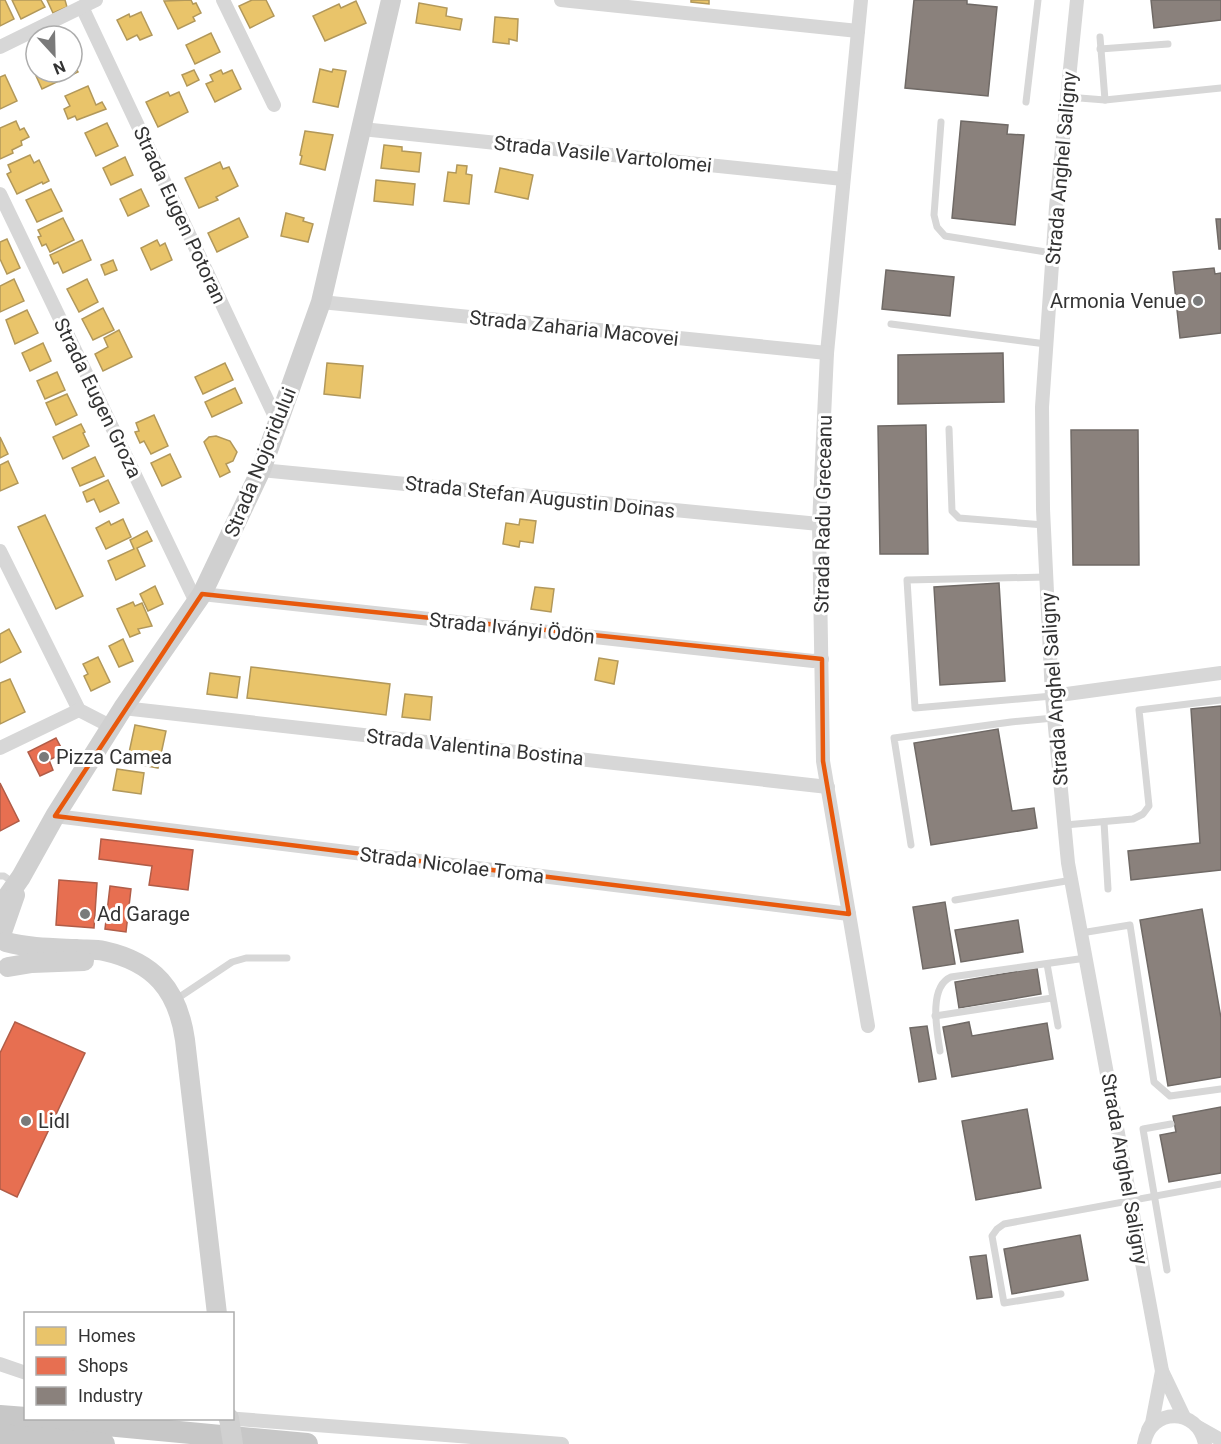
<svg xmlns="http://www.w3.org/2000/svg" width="1221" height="1444" font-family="Roboto,sans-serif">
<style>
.homes{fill:#e9c46a;stroke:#b2985a;stroke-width:1.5}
.shops{fill:#e76f51;stroke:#b15d48;stroke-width:1.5}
.industry{fill:#8a817c;stroke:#706a66;stroke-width:1.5}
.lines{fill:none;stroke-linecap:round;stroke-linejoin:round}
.service{stroke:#d7d7d7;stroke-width:7}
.minor{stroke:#d7d7d7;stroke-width:14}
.secondary{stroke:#d0d0d0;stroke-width:20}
.trunk{stroke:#c7c7c7;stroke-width:22}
.secondary-bridge{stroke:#d0d0d0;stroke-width:20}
.marked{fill:none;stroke:#e8590c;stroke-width:4.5;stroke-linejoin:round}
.poi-dot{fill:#7a7a7a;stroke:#fff;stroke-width:2}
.labels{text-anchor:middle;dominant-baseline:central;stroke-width:6;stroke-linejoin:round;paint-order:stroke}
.street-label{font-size:20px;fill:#333;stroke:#fff}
.poi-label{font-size:20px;fill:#333;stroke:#fff;text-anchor:start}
</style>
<rect width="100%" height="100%" fill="#fff"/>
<g class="homes">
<path d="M0 0H5L14 19 0 26Z"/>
<path d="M12 0H41L45 7 21 19Z"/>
<path d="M47 0H65L67 7 53 13Z"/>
<path d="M191 0 193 4 196 3 201 13 193 17 195 21 178 29 164 1Z"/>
<path d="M252 0H266L274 16 250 28 239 6Z"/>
<path d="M691 0H709V4L691 2Z"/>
<path d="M356 1 366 23 325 41 313 16 339 4 341 8Z"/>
<path d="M419 3 447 8 446 16 462 19 460 30 416 23Z"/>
<path d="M141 12 152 35 140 40 137 35 127 40 117 20 129 14 130 17Z"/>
<path d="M495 17 518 19 517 41 509 39V44L493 42Z"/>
<path d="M211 33 220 52 195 64 186 45Z"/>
<path d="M72 61 78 72 42 89 32 67 36 65V72H72Z"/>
<path d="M320 69 332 72 333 69 346 71 338 107 313 102Z"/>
<path d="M194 70 199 80 187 86 182 75Z"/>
<path d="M221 70 223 74 232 70 241 89 215 102 206 84 213 81 210 75Z"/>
<path d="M5 75 17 101 0 109V77Z"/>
<path d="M88 86 96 105 102 102 106 109 77 120 75 116 68 119 64 109 70 106 65 96Z"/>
<path d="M168 92 170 96 179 92 188 112 158 127 146 102Z"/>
<path d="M16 121 20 130 24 128 29 137 21 141 22 145 12 150 13 153 0 159V128Z"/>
<path d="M107 123 118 146 96 156 85 133Z"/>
<path d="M305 131 333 135 325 170 300 164 302 156 300 155Z"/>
<path d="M384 145 402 147V151L421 153 419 172 381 168Z"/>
<path d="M30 155 34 163 39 160 49 181 43 184 42 182 17 194 7 174 11 172 8 165Z"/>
<path d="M125 157 133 175 111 185 103 168Z"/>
<path d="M220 162 223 169 229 167 238 186 216 197 218 200 199 208 185 178Z"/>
<path d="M457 165 467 166 466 174 472 175 469 204 444 201 448 172 456 173Z"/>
<path d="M500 168 533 175 528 199 495 192Z"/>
<path d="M376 180 415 184 413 205 374 201Z"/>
<path d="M51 189 62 211 37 222 26 200Z"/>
<path d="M141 189 149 206 128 216 120 199Z"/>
<path d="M286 213 304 218 303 221 313 224 308 242 281 236Z"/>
<path d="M63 218 74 240 50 252 46 244 42 246 38 237 41 236 38 230Z"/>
<path d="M239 218 248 237 217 252 208 233Z"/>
<path d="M7 239 20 268 7 274 0 259V242Z"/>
<path d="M82 240 91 260 63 273 58 262 54 264 50 255Z"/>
<path d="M157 240 160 246 165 243 172 260 151 270 141 248Z"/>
<path d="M113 260 117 270 105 275 101 265Z"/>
<path d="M14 279 24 301 0 312V286Z"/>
<path d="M87 279 98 302 79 312 67 289Z"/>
<path d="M103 308 114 330 93 340 82 319Z"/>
<path d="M27 310 38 333 15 344 6 320Z"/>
<path d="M119 330 132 357 103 371 95 354 108 347 104 338Z"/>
<path d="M43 343 51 361 30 371 22 353Z"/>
<path d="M225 363 233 380 203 394 195 377Z"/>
<path d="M327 363 363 366 360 398 324 394Z"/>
<path d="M57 372 65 390 45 399 37 381Z"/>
<path d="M235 388 242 403 212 417 205 402Z"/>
<path d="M67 394 77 415 56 425 46 403Z"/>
<path d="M154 415 168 446 151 454 144 441 140 443 135 432 139 431 136 423Z"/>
<path d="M81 424 85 432 83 433 89 446 63 459 53 437Z"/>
<path d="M216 436 230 441 237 452 233 461 226 464 230 472 220 477 204 442 209 437Z"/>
<path d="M0 437 8 454 0 458Z"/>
<path d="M170 454 181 477 162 486 151 463Z"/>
<path d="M95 457 104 476 80 486 72 468Z"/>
<path d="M8 461 18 483 0 491V465Z"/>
<path d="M108 480 119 503 100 512 94 499 87 502 83 492Z"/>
<path d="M45 515 83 596 56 609 18 527Z"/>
<path d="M123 519 131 537 106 549 96 528 109 521 111 525Z"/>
<path d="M520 519 536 521 533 543 520 541 519 547 503 544 506 523 519 525Z"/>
<path d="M147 531 152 541 137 548 145 566 116 580 108 561 134 549 130 540Z"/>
<path d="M155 586 163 604 148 611 140 594Z"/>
<path d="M535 587 554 589 551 612 531 609Z"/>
<path d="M133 602 135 606 142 603 152 626 138 629 140 633 130 637 117 609Z"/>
<path d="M9 629 21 652 0 663V634Z"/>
<path d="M123 639 133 661 119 667 109 646Z"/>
<path d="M98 657 110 682 91 691 84 676 88 674 83 664Z"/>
<path d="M599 658 618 661 614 684 595 680Z"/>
<path d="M251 667 390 684 386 715 247 698Z"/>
<path d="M210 673 240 677 237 698 207 694Z"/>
<path d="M10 679 25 712 0 724V683Z"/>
<path d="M405 694 432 697 430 720 402 717Z"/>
<path d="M135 725 166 731 158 768 127 762Z"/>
<path d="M117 769 144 773 141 794 113 790Z"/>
</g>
<g class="shops">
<path d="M56 738 64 753 49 760 53 770 40 776 28 752Z"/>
<path d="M0 783 19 821 0 831Z"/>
<path d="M101 839 193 850 188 890 149 885 152 866 99 859Z"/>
<path d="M59 880 97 883 94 928 56 925Z"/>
<path d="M110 886 131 889 126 932 105 929Z"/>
<path d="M15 1022 85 1053 17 1197 0 1189V1053Z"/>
</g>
<g class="industry">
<path d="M914 0H967V4L997 7 988 96 905 88Z"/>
<path d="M1151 0H1221V20L1154 28Z"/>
<path d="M961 121 1008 125 1007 134 1024 135 1015 225 952 218Z"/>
<path d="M1216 219H1221V249H1219Z"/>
<path d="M1214 268 1215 274 1221 273V333L1180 338 1173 272Z"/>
<path d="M886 270 954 277 950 316 882 309Z"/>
<path d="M1003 353 1004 402 898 404V355Z"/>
<path d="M926 425 928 554H880L878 426Z"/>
<path d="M1071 430H1138L1139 565H1073Z"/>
<path d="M999 583 1005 681 940 685 934 587Z"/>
<path d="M1221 706V870L1131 880 1128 851 1200 843 1191 709Z"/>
<path d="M998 729 1012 811 1034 808 1037 828 931 845 914 743Z"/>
<path d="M945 902 955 964 923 969 913 907Z"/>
<path d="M1202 909 1221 1018V1077L1168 1086 1140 920Z"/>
<path d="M1018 920 1023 952 961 962 955 930Z"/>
<path d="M1037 968 1041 994 959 1008 955 982Z"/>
<path d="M969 1022 972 1036 1047 1023 1053 1059 952 1077 943 1027Z"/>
<path d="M927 1026 936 1079 919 1082 910 1028Z"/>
<path d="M1221 1107V1173L1169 1182 1160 1135 1176 1132 1173 1116Z"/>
<path d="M1027 1109 1041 1188 976 1200 962 1121Z"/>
<path d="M1080 1235 1088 1280 1012 1294 1004 1249Z"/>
<path d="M986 1255 992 1297 977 1299 970 1257Z"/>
</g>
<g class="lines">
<g class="service">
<path d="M1100 37 1105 100"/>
<path d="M1100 49 1168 44"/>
<path d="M1067 97 1105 100 1221 88"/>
<path d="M1026 102 1038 0"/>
<path d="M941 122 934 215 937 227 945 236 1052 253"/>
<path d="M891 324 1046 344"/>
<path d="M949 429 952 511 959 518 1044 525"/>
<path d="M1046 577 907 580 915 708 1052 696"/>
<path d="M1104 822 1108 889"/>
<path d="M1065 825 1133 819 1143 814 1149 806 1139 710 1221 700"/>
<path d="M911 845 894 738 1011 722 1054 718"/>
<path d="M0 876H4L14 883"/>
<path d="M955 900 1072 880"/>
<path d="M1081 933 1130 925 1154 1082 1170 1096 1221 1089"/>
<path d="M1047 964 1058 1026"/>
<path d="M175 1000 232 962 246 958H287"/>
<path d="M935 1016 1052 998"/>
<path d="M940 1051C937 1031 928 987 951 977L1086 958"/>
<path d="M1167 1270 1143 1129 1171 1124"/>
<path d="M1061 1294 1004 1303 992 1236 997 1229 1004 1224 1221 1184"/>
</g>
<g class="minor">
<path d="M223 0 274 105"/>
<path d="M561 0 858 31"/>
<path d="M861 0 827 353 819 524 823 761 868 1026"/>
<path d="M1077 0 1056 207 1042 407 1043 509 1052 696 1068 863 1162 1371 1184 1417"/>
<path d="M82 7 278 423"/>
<path d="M0 47 96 0"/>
<path d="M362 129 843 179"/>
<path d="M0 194 196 602"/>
<path d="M321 302 827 353"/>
<path d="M261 470 819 524"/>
<path d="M0 551 79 710 112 727"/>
<path d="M202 594 813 661 822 659"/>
<path d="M1052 696 1221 673"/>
<path d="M123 708 828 787"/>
<path d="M0 748 79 710"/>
<path d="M55 816 849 914"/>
<path d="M0 1364 26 1373"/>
<path d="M225 1418 562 1444"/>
<path d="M1198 1427 1221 1440"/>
<path d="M1148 1430 1152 1423 1162 1371"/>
<path d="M1144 1444C1150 1407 1198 1407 1205 1444"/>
</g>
<g class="secondary">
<path d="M0 907 21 877 55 816 123 708 202 594 261 470 321 302 391 0"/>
<path d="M1 935 15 895"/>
<path d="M6 942C29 948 52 948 76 949 85 950 95 949 104 951 154 962 178 990 185 1040L217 1314"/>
<path d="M8 967 32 963 84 961"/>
</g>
<g class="trunk">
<path d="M0 1416 26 1418"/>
<path d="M32 1418 307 1444"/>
<path d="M0 1435 104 1444"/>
</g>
<path class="secondary-bridge" d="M229 1418 233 1444"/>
</g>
<path class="marked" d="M202 594 822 659 823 761 849 914 55 816Z"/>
<g class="poi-dot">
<circle cx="1198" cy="301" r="6"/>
<circle cx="44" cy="757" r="6"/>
<circle cx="85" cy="914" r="6"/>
<circle cx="26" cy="1121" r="6"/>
</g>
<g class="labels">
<g class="street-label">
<text transform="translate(603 154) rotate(6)">Strada Vasile Vartolomei</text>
<text transform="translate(1061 168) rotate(-85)">Strada Anghel Saligny</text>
<text transform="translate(180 215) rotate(65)">Strada Eugen Potoran</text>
<text transform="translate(574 328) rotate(6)">Strada Zaharia Macovei</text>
<text transform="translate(98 398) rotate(64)">Strada Eugen Groza</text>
<text transform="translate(260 462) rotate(-68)">Strada Nojoridului</text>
<text transform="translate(540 497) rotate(6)">Strada Stefan Augustin Doinas</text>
<text transform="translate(823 514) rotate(-89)">Strada Radu Greceanu</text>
<text transform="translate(512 628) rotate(6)">Strada Iványi Ödön</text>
<text transform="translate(1054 689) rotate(-94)">Strada Anghel Saligny</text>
<text transform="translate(475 747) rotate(6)">Strada Valentina Bostina</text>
<text transform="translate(452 865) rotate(7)">Strada Nicolae Toma</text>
<text transform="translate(1125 1169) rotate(80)">Strada Anghel Saligny</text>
</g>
<g class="poi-label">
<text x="1186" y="301" text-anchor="end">Armonia Venue</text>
<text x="56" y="757">Pizza Camea</text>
<text x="97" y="914">Ad Garage</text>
<text x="38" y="1121">Lidl</text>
</g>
</g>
<rect x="24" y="1312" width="210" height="108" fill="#ffffff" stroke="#adadad" stroke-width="1.5"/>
<rect x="36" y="1327" width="30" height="18" fill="#e9c46a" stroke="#adadad" stroke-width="1.5"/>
<text x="78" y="1342" font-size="18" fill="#333333">Homes</text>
<rect x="36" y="1357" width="30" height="18" fill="#e76f51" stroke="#adadad" stroke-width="1.5"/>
<text x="78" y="1372" font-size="18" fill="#333333">Shops</text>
<rect x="36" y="1387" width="30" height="18" fill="#8a817c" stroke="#adadad" stroke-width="1.5"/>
<text x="78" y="1402" font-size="18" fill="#333333">Industry</text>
<g transform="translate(54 54) rotate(158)"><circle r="28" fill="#ffffff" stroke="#adadad" stroke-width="1.5"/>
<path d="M0-4.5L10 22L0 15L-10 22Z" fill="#7a7a7a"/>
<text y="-9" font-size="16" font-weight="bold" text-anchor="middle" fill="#333333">N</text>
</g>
</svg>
